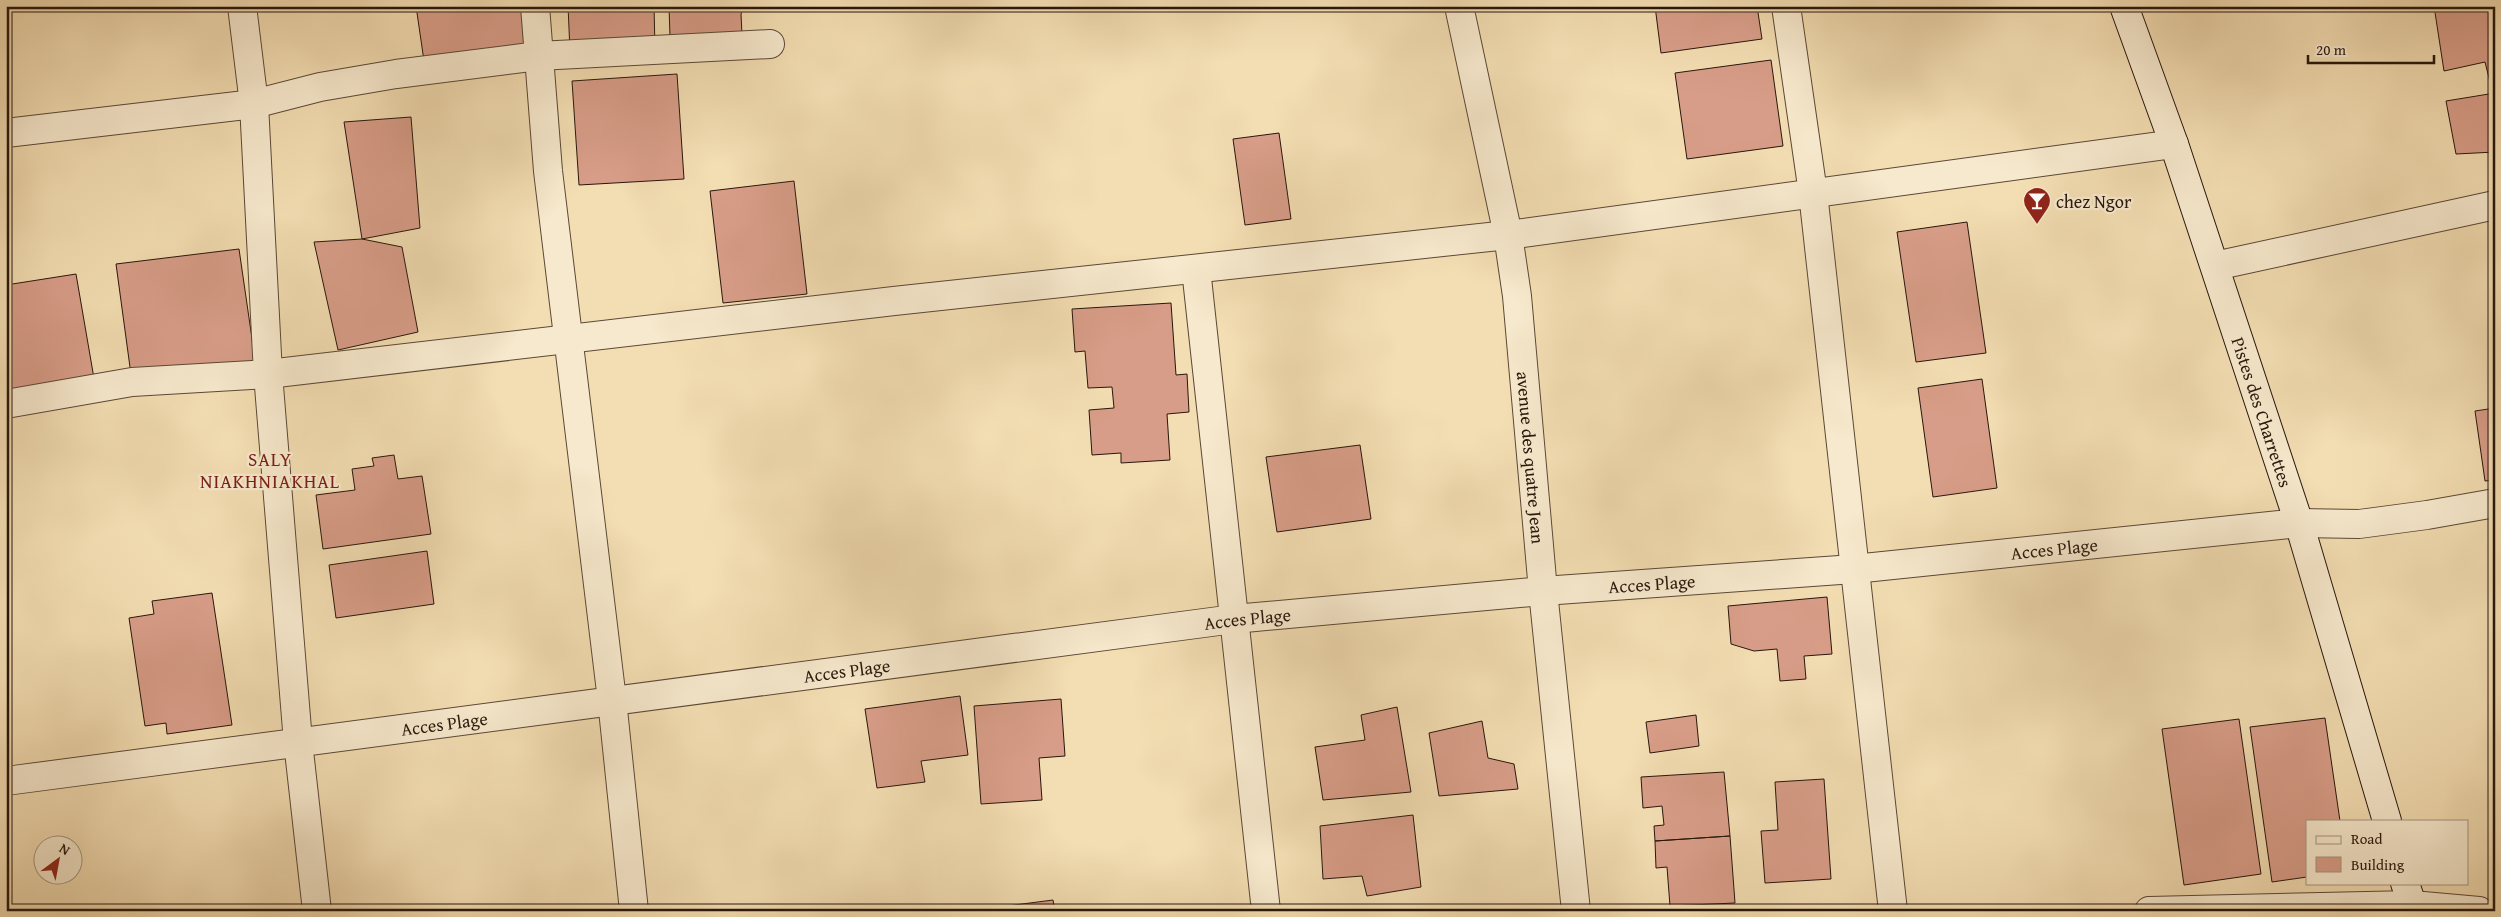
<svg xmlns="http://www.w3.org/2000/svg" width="2501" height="917" viewBox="0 0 2501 917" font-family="'Gentium Book Plus',serif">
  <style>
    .building { fill: #d89d88; stroke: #28170c }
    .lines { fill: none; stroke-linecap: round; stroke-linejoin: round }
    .street-casing { stroke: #5b4836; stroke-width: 30 }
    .secondary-casing { stroke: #28170c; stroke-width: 30 }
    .street { stroke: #f7e9cd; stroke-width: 28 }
    .secondary { stroke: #f7e9cd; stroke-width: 28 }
    .labels { text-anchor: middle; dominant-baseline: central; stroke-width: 4.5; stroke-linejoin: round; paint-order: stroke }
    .poi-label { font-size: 18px; fill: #28170c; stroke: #f7e9cd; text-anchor: start }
    .street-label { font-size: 18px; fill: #28170c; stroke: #f7e9cd }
    .neighbourhood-label { font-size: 19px; letter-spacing: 1px; fill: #7a1f14; stroke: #f7e9cd }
  </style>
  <rect width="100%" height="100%" fill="#f3ddb2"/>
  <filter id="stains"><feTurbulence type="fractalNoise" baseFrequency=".004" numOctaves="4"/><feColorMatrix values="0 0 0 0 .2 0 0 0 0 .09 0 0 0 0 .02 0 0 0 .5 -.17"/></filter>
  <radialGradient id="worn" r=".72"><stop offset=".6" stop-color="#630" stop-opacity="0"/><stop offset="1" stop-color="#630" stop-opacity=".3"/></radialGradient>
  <path class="building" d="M416,6H524L529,46L424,61Z
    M568,6H654L655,49L570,51Z
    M669,6H745L741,14L742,35L670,37Z
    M1655,6H1757L1762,39L1661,53Z
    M2434,6H2495V85L2491,86L2485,62L2444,71Z
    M1771,60L1783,146L1687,159L1675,73Z
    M677,74L684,179L579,185L572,81Z
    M2495,93V152L2456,154L2446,101Z
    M411,117L420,228L362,239L344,122Z
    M1279,133L1291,219L1245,225L1233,139Z
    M794,181L807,294L723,303L710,191Z
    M1967,222L1986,353L1916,362L1897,232Z
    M362,239L402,247L418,332L338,350L314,242Z
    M239,249L256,366L132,382L116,264Z
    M76,274L96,390L6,404V285Z
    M1171,303L1176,375L1187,374L1189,412L1167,414L1170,460L1121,463V453L1092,455L1089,410L1114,408L1112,387L1088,388L1085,351L1075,352L1072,309Z
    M1982,379L1997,488L1933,497L1918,388Z
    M2495,408V480L2485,481L2475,411Z
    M1360,445L1371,519L1277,532L1266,457Z
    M394,455L398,479L422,476L431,534L323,549L316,495L355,490L352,469L374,466L372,458Z
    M427,551L434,604L336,618L329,565Z
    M212,593L232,725L167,734L166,723L145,726L129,618L154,614L152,601Z
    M1827,597L1832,654L1804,656L1806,679L1780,681L1777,649L1754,651L1731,644L1728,606Z
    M960,696L968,755L921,761L925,782L877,788L865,709Z
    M1061,699L1065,756L1039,758L1042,800L981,804L974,706Z
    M1397,707L1411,792L1323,800L1315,747L1365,740L1361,715Z
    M1696,715L1699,746L1650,753L1646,722Z
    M2325,718L2340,821H2307V877L2272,882L2250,727Z
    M2239,719L2261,874L2184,885L2162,729Z
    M1482,721L1488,758L1514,764L1518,789L1439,796L1429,733Z
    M1724,772L1730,836L1655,841L1654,826L1664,825L1662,806L1643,808L1641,777Z
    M1824,779L1831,879L1765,883L1761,831L1778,830L1775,782Z
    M1413,815L1421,887L1367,896L1362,876L1323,879L1320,826Z
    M1730,836L1735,903L1670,906L1667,867L1656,868L1655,841Z
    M1053,900L1055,911H999V907Z"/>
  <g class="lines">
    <defs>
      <g id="street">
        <path d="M242,6L254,104L268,374L298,742L317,911"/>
        <path d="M535,6L548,171L612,700L634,911"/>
        <path id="s1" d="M1459,6L1508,235L1517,296L1543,591L1576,911"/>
        <path d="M1786,6L1813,193L1893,911"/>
        <path d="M6,133L254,104L320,87L396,74L538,56L770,44"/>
        <path d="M2215,266L2495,205"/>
        <path d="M1196,269L1266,911"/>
        <path d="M6,404L132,382L268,374L894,301L1508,235L2174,144"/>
        <path id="s2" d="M6,781L1234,619L1543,591L1854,569L2299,523L2359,524L2427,515L2495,503"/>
        <path d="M2149,911L2412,905L2479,911"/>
      </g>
      <g id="secondary">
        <path id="s3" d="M2124,6L2174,144L2299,523L2387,821"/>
        <path d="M2405,883L2414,911"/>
      </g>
    </defs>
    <use href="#street" class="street-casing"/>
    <use href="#secondary" class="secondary-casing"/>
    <use href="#street" class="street"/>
    <use href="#secondary" class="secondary"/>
  </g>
  <defs>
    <symbol id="bar-pin" viewBox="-11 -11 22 30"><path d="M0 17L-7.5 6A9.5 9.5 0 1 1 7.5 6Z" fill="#8f2418" stroke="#f7e9cd"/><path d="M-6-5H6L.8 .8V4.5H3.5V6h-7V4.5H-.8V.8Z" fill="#fff"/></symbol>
  </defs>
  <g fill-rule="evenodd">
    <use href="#bar-pin" x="2021" y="185" width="32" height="43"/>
  </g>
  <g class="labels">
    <g class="poi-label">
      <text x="2056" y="201">chez Ngor</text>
    </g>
    <g class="street-label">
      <text stroke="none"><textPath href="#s3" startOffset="429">Pistes des Charrettes</textPath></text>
      <text stroke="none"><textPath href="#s1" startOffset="458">avenue des quatre Jean</textPath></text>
      <text stroke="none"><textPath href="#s2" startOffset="2062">Acces Plage</textPath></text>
      <text stroke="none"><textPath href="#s2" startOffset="1658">Acces Plage</textPath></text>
      <text stroke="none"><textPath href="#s2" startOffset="1252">Acces Plage</textPath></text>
      <text stroke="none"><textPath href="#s2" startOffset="848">Acces Plage</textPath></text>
      <text stroke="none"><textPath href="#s2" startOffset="442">Acces Plage</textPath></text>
    </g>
    <g class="neighbourhood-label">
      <text x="270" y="459">SALY<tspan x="270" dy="22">NIAKHNIAKHAL</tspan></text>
    </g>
  </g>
  <rect width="2501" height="917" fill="none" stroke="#f3ddb2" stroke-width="25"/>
  <rect x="8" y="8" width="2486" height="902" fill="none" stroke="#28170c" stroke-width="2.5"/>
  <rect x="12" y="12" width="2476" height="892" fill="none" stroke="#28170c"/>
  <rect x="2306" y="820" width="162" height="65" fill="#f7e9cd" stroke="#a49580"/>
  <rect x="2316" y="836" width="25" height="8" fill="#f7e9cd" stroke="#a49580"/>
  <text x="2351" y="844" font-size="15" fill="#28170c">Road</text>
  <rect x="2316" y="857" width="25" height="15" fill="#d89d88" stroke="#a49580"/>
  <text x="2351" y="870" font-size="15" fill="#28170c">Building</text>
  <g transform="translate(58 860) rotate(32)"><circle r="24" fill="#f7e9cd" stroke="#a49580"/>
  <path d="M0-4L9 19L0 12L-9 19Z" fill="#8f2418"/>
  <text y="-8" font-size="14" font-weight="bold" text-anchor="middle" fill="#28170c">N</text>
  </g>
  <path d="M2308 55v8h126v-8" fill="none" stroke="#28170c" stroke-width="2.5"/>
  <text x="2316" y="55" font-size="15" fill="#28170c" stroke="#f7e9cd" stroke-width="4" paint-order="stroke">20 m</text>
  <rect width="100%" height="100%" filter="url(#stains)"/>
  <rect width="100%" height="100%" fill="url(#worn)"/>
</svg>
